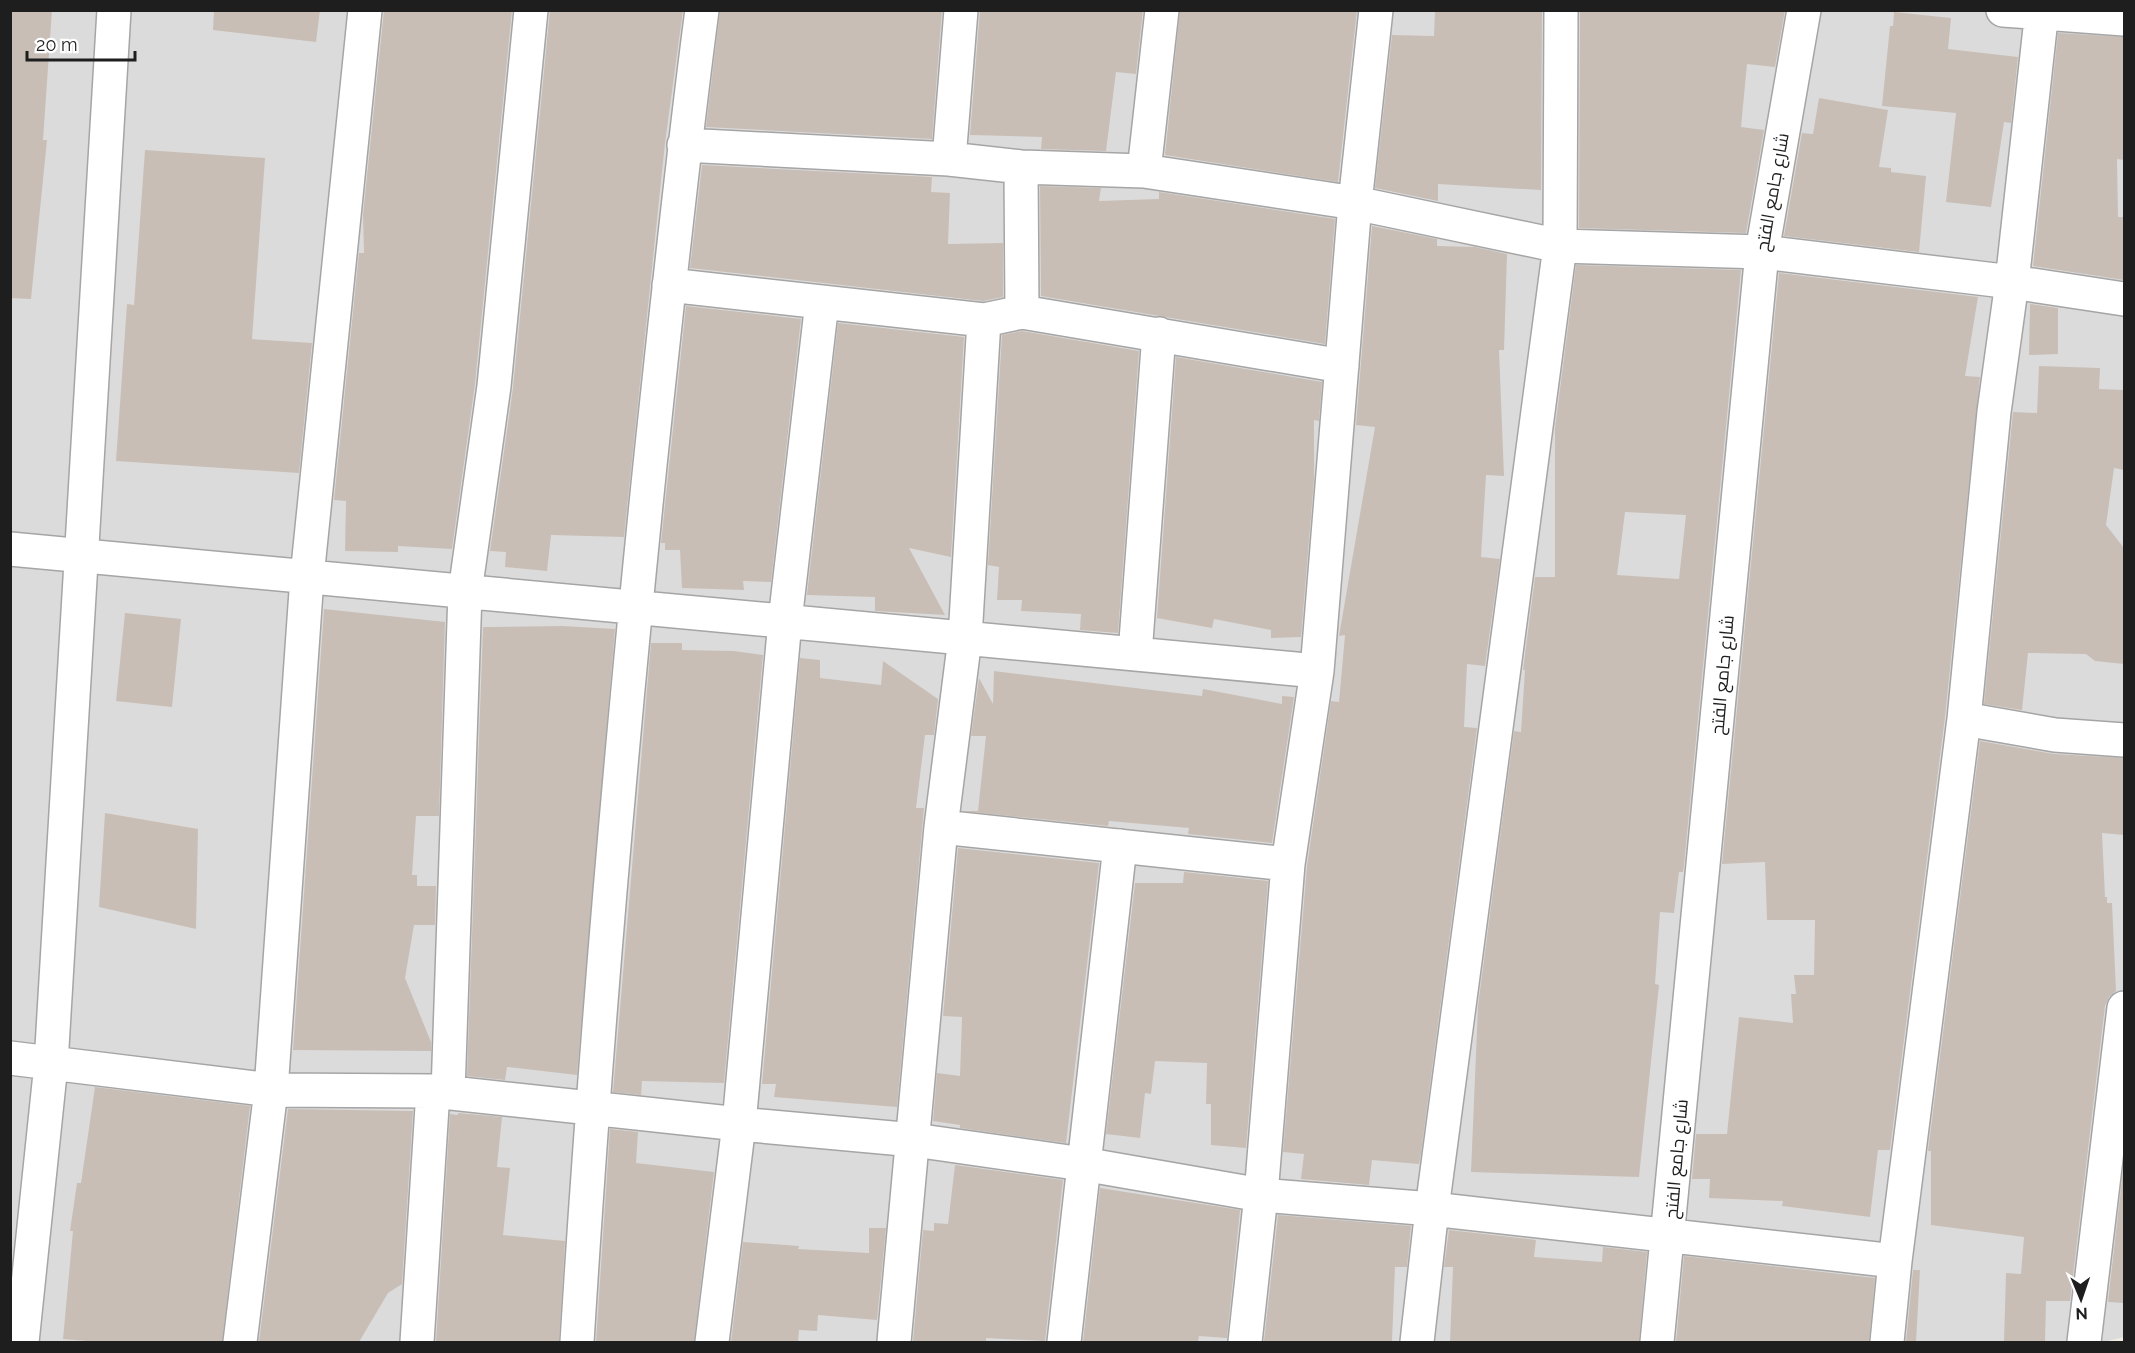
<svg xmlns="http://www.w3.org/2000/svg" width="2135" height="1353" viewBox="0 0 2135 1353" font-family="Raleway,Cairo,sans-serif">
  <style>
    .residential { fill: #dcdbdb }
    .building { fill: #c8beb6; fill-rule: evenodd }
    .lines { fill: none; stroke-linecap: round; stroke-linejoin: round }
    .street-casing { stroke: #a5a5a5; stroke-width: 36 }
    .street { stroke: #fff; stroke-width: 33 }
    .labels { text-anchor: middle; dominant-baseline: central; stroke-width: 4.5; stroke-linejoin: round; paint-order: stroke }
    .street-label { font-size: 18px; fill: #1e1e1e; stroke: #fff }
  </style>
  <rect width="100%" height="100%" fill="#f0ece3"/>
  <path class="residential" d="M10,11H2124V1337L2104,1342H11Z"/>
  <path class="building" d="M10,10H52L43,140H47L31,299L10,298Z
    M214,10H320L316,42L213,30Z
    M384,10H512L475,384L452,549L398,546V552L345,551L346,501L334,500L359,253H364L363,215Z
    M550,10H683L665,143L624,537L551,535L547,571L505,567L506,552L490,551L513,388Z
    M720,10H942L932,139L706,127Z
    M980,10H1143L1136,74L1116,72L1106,151L1041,149L1042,137L970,135Z
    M1180,10H1357L1338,182L1165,155Z
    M1435,10H1542L1541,190L1438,184V201L1375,188L1392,35L1434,36Z
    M1580,10H1785L1775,67L1747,64L1741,127L1764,130L1746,233L1579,228Z
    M1894,12L1951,18L1948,49L2018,57L2011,123L2004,122L1991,207L1946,202L1956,113L1882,106L1890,26H1893Z
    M2058,33L2124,37V160L2117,159L2118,217H2124V280L2033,266Z
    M1819,98L1888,110L1879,167L1891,168V172L1926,176L1919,252L1784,236L1802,133L1813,134Z
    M145,150L265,158L252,339L312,343L299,473L116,461L127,304L134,305Z
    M702,165L932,177L931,192L950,193L948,244L1003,243V297L983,301L690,268Z
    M1040,186L1101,188L1099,201L1159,199V192L1335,219L1325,344L1041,296Z
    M1372,226L1437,239V246L1475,247L1507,254L1504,350H1499L1504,476L1486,475L1481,557L1500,559L1485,666L1467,664L1464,727L1477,728L1421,1153L1419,1164L1372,1160L1369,1185L1301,1179L1304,1154L1283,1152L1307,866L1331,701L1339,702L1345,635L1339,636L1375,427L1356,425Z
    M1576,265L1741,270L1684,865L1683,872H1679L1674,913L1660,912L1655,984L1659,985L1639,1177L1471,1172L1478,1006L1514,731L1521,732L1525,670H1523L1535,577H1555V428ZM1625,512L1686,515L1679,579L1617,575Z
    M1779,273L1978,297L1965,376L1980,377L1945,717L1890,1150H1878L1870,1217L1782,1206L1783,1201L1709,1198L1710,1179H1692L1696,1134H1727L1739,1017L1793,1023L1791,994H1796L1794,975H1814L1815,920H1767L1765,862L1722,864Z
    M2030,304L2058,308V354L2029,355Z
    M686,306L801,319L771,582L743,581L744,590L682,588L680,550H665V543H661Z
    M838,323L964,337L951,557L909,548L945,615L875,611V597L807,595Z
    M1022,331L1139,351L1118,633L1080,630L1081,614L1021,611L1022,600H997L999,567L988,565L1002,335Z
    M1176,357L1322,382L1319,421L1314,420V480L1301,637L1271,638V630L1214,619L1212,628L1157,618Z
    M2039,366L2100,368L2099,389L2124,390V470L2114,468L2106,525L2124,548V664L2095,661L2086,654L2028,653L2022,710L1984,704L2013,412L2037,413Z
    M324,609L445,622L439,816H416L412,875H417V886H436L435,925H414L405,978L431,1042V1051L293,1050Z
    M125,613L181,619L172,707L116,701Z
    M562,626L615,629L577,1075L507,1067L505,1080L467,1076L483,627Z
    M651,643H682V650L734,651L763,655L724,1083L642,1081L641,1095L613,1092Z
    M800,658L820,660V678L881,685L883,661L938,699L934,735H925L916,808H924L897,1107L774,1097L776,1084H762Z
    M994,671L1202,696L1203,689L1282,704V696L1294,697L1272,843L1188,834L1189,828L1109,821L1108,826L963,811H978L986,736H971L979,678L993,704Z
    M1980,741L2054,754L2124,758V835L2102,833L2105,897H2107V903H2112L2116,991L2109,997L2105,1006L2070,1301H2046L2045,1342H2004L2006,1273L2021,1274L2024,1237L1931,1225V1151H1928Z
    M105,813L198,829L196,929L99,907Z
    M958,848L1099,863L1066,1143L960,1128V1125L933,1121L937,1073L960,1076L962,1017L943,1016Z
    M1184,872L1268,881L1246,1148L1211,1145V1104H1206L1207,1063L1155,1061L1151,1094L1145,1093L1140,1138L1106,1134L1135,883H1183Z
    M95,1087L250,1106L222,1342H99L63,1339L73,1231H70L77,1183H81Z
    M288,1109L413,1111L402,1284L388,1293L359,1342H259Z
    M458,1113L502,1117L497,1167L510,1168L503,1235L565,1241L559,1342H436L450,1114L458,1115Z
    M610,1129L638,1132L636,1163L714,1172L694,1342H596Z
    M2124,1162V1303L2108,1302Z
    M955,1165L1063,1180L1045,1341L986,1338V1342H913L923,1230L934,1231V1223L948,1224Z
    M1100,1188L1240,1210L1227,1338L1199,1336L1198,1342H1083Z
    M1278,1215L1411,1226L1407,1267H1395L1392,1342L1264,1341Z
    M869,1228H886L877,1320L818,1315L817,1331L799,1330L798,1342H731L743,1242L799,1246L798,1249L869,1253Z
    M1449,1230L1536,1240L1534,1257L1602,1262L1603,1247L1647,1252L1639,1342H1450L1453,1267H1444Z
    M1684,1256L1875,1278L1869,1342H1676Z
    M1913,1270H1920L1916,1342H1906Z"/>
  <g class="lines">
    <defs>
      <path id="street" d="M2003,10L2124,19
        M684,145L949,159L1021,167L1144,171L1355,203L1560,246L1762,252L2012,282L2124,299
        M949,159L961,10
        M1144,171L1162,10
        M669,285L984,320
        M1022,312L1342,366
        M10,549L1317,671
        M1135,654L1159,334
        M1964,719L2055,735L2124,740
        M941,827L1288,864
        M10,1058L271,1090L433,1091L739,1124L914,1140L1083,1164L1261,1195L1432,1209L1895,1261
        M448,1093L465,592L494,386L531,10
        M22,1342L51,1064L114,10
        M240,1342L271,1090L307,577L365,10
        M417,1342L433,1091
        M577,1342C595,1049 620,757 650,465C666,313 682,162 702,10
        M712,1342L739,1124L785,621L822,302
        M894,1342L941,827L965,638L984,320L1022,312L1021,167
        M1064,1342L1120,846
        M1245,1342L1261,1195L1288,864L1317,671L1355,203L1376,10
        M1417,1342L1432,1209L1560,246L1561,10
        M1657,1342L1762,252L1804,10
        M1887,1342L1895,1261L1964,719L1994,412L2012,282L2042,10
        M2084,1342L2124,1008"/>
    </defs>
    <use href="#street" class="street-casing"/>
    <use href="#street" class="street"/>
  </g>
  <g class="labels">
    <g class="street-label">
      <text transform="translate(1772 192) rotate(-80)">شارع جامع الفتح</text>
      <text transform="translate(1722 675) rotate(-85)">شارع جامع الفتح</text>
      <text transform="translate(1676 1159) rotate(-85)">شارع جامع الفتح</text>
    </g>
  </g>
  <rect width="2135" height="1353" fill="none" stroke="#1e1e1e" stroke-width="24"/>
  <g transform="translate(2081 1299) rotate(178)" stroke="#ffffff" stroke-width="4.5" paint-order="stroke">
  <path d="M0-4.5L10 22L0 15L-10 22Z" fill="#1e1e1e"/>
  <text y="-9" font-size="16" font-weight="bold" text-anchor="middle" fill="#1e1e1e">N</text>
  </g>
  <path d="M27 51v9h108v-9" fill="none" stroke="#1e1e1e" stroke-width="3"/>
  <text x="36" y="51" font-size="18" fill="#1e1e1e" stroke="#ffffff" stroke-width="4.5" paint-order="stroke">20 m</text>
</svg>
